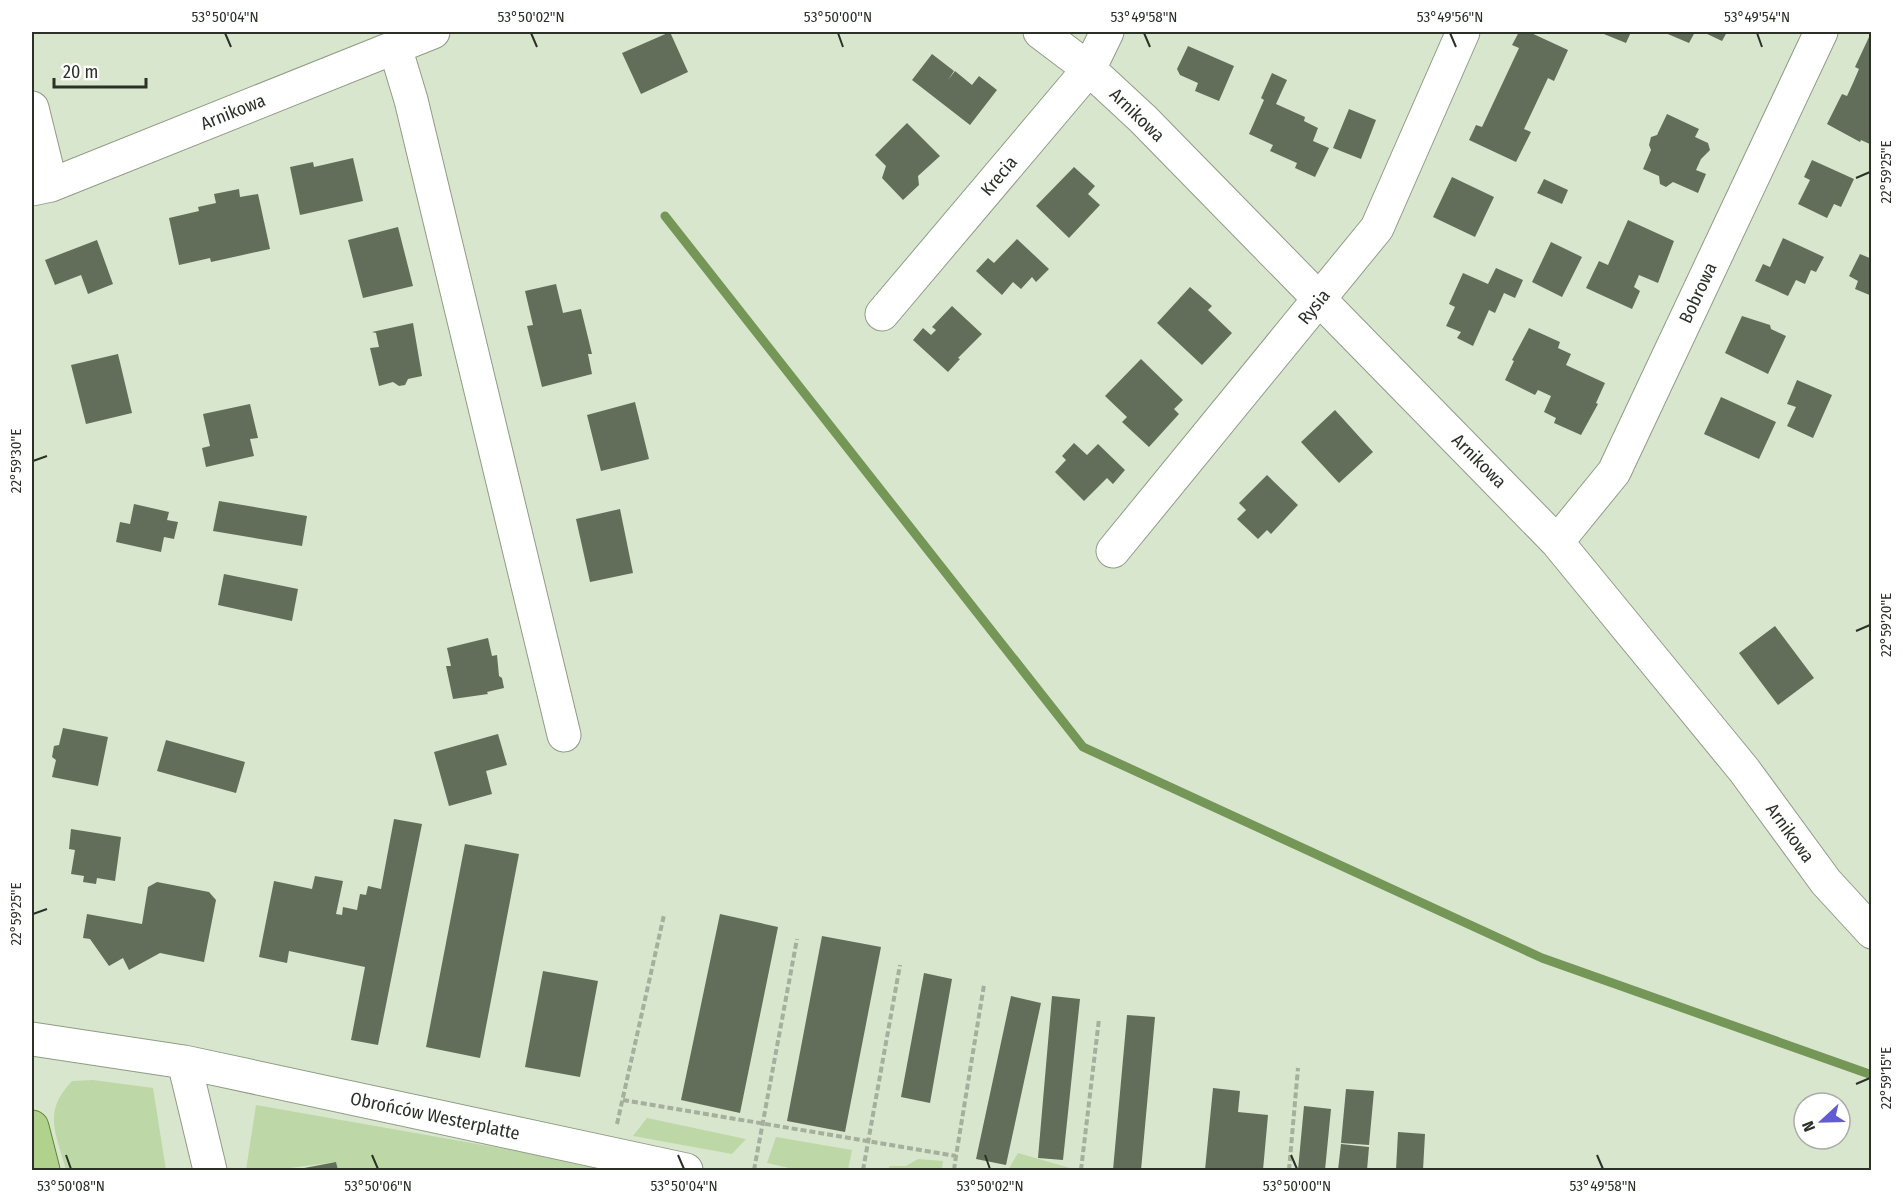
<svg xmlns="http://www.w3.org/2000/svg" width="1903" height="1202" viewBox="0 0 1903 1202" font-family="'Fira Sans Condensed',sans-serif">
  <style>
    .green { fill: #bdd8a6 }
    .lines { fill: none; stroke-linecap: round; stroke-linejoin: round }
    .stream { stroke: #749656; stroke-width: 9 }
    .building { fill: #626e59 }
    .minor-casing { stroke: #909c86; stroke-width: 35 }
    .major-casing { stroke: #608638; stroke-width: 35 }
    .path { stroke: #a4af9c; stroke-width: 4; stroke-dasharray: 6 3; stroke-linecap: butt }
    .minor { stroke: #fff; stroke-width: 33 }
    .major { stroke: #b0d28d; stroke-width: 33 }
    .ticks { fill: none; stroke: #2b3127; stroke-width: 2 }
    .labels { text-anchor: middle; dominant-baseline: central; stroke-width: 6; stroke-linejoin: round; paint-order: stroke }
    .street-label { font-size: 18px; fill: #2b3127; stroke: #fff }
    .neatline { fill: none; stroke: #2b3127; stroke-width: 2 }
    .ticks-label { font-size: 15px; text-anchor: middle; fill: #2b3127 }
  </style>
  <rect width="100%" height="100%" fill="#d8e6ce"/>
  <path class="green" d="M93,1080L153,1088L166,1170H66C56,1132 42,1113 72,1081Z
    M256,1105L625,1170H338L336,1162L275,1170H246Z
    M647,1118L746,1139L732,1154L633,1136Z
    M776,1137L852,1150L848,1170H798L767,1163Z
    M1018,1153L1070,1168V1170H1008Z
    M918,1159L943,1161L942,1170H887L890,1166H906Z"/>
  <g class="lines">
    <path class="stream" d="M665,216L1083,747L1542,958L1872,1075"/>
  </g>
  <path class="building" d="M670,32L688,72L641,94L622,53Z
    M1519,32H1529L1568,50L1554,81L1548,78L1524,129L1531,132L1516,162L1469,140L1476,125L1482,127L1519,48L1512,45Z
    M1599,32H1631L1626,43Z
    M1663,32H1695L1689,43Z
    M1703,32H1727L1722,41Z
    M1869,37L1872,38V145L1861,140L1860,142L1827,124L1842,94L1847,96L1853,83L1859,69L1855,67Z
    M1188,46L1234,66L1219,101L1195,91L1198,83L1180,75L1177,69Z
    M932,54L954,71L948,80L955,71L972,85L979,76L997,90L970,125L912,80Z
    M1272,73L1287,80L1276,104L1305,117L1304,121L1318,128L1313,141L1329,148L1315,177L1295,168L1297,163L1270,151L1273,145L1249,134L1264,100L1261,98Z
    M1349,109L1376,120L1361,159L1333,148Z
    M1667,114L1699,129L1695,137L1708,143L1710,150L1701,159L1696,170L1706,174L1698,193L1673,182L1666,187L1660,184L1659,176L1643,169L1651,150L1649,145L1651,137L1657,135Z
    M907,123L940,156L918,176L919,185L903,200L882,178L886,166L875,155Z
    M353,158L363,201L300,215L290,167L313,162L314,167Z
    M1812,160L1854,179L1841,207L1834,204L1827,218L1798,204L1810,180L1804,177Z
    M1074,167L1095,186L1088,194L1100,205L1069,238L1036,206Z
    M1452,177L1494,197L1475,237L1433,217Z
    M1544,179L1568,190L1562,204L1537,193Z
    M239,189L240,197L258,194L270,249L211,262L210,258L179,265L169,218L199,211L198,207L216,203L214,194Z
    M1628,220L1674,241L1658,283L1639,275L1634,287L1640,291L1632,309L1586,288L1599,261L1608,265Z
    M398,227L413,286L363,298L348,240Z
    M1783,238L1824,257L1816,272L1811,270L1805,284L1796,280L1788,296L1755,281L1763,264L1770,267Z
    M1017,239L1049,269L1036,282L1032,277L1021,289L1013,282L1002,295L976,271L988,258L994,263Z
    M97,240L113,284L88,294L81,275L55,285L45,260Z
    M1551,242L1582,257L1562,297L1532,282Z
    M1860,254L1872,259V296L1855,289L1858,281L1849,276Z
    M1496,268L1523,280L1515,298L1504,293L1495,313L1489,310L1473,346L1457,338L1461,332L1446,326L1455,307L1449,304L1463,273L1488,284Z
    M556,284L563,313L581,309L592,354H588L592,374L542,387L527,326L533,325L525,291Z
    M1190,287L1212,306L1208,310L1232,333L1202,365L1157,323Z
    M952,306L982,334L958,358L960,359L948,372L913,340L923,328L931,335L936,330L932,327Z
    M1742,316L1770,325L1771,329L1786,336L1768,374L1725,353Z
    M413,323L422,376L408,379L405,385L399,386L393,382L379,386L370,348L379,347L376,333L372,332Z
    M1529,328L1560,342L1558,348L1571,354L1566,365L1605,383L1596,403L1598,404L1581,435L1554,423L1556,418L1544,412L1551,396L1538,390L1535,395L1505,380L1514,361L1512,360Z
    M118,354L132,413L86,424L71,365Z
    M1141,359L1183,400L1174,409L1179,414L1149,447L1122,422L1127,417L1105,396Z
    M1797,380L1832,395L1813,438L1787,426L1796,407L1787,404Z
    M1721,397L1776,422L1759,459L1704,434Z
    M635,402L649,459L601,471L587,415Z
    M250,404L258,438L250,439L254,456L206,467L202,448L210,446L203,414Z
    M1335,410L1373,452L1339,483L1301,442Z
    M1074,443L1087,455L1098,444L1125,470L1113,484L1107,478L1084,501L1055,472L1066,460L1062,456Z
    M1267,475L1298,505L1271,534L1267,530L1258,539L1237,519L1246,510L1239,503Z
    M219,501L307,516L302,546L213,531Z
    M134,504L169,512L167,520L178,522L174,539L164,537L161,552L116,542L120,522L130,524Z
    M620,509L633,573L590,582L576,519Z
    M224,574L298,589L292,621L218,605Z
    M1775,626L1814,678L1778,705L1739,653Z
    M488,638L492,656L497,655L499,676L502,678L504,688L487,692L488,694L453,699L446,666H451L447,648Z
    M63,728L108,737L98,786L52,777L56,760L52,757L54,746L59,745Z
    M498,734L507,765L486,771L492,794L449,806L434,752Z
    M166,740L245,762L236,793L157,771Z
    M394,819L422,824L378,1045L351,1040L365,967L289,951L287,963L259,957L274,881L312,889L315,876L343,881L336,914L342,915L343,907L357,910L360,894L366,895L368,886L381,889Z
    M71,829L121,837L115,881L97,878L96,884L83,882L84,876L71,874L75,850L69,849Z
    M465,844L519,854L480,1058L426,1047Z
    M157,882L209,892L216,900L204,962L160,953L129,970L123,958L109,966L90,939L83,938L87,914L142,924L148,887Z
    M720,914L778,927L740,1113L681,1100Z
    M822,936L881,947L845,1132L787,1121Z
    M543,971L598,981L580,1077L525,1067Z
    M924,973L952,979L930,1103L901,1097Z
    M1011,996L1041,1003L1006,1165L976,1159Z
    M1052,996L1080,999L1063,1160L1038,1158Z
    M1127,1015L1155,1017L1141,1170H1113Z
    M1213,1088L1240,1091L1238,1112L1268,1115L1263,1170H1205Z
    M1346,1089L1374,1091L1369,1145L1341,1143Z
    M1304,1106L1331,1109L1325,1170H1298Z
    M1398,1132L1425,1134L1423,1170H1396Z
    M1341,1144L1369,1147L1367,1170H1338Z
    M336,1162L338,1170H299V1169Z"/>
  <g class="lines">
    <defs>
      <path id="minor" d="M1040,32L1089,69L1143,119L1557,542L1744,770L1826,882L1872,932
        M395,47L411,100L564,735
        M32,108L51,185
        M32,189L51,185L433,32
        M882,314L1089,69L1107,32
        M1557,542L1614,472L1821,32
        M1113,551L1377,228L1463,32
        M32,1039L184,1062L686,1170
        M184,1062L210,1170"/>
      <path id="major" d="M32,1127L43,1170"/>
    </defs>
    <use href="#minor" class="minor-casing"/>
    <use href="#major" class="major-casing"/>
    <path class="path" d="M623,1100L956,1156L984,985
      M617,1124L664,915
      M754,1170L797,939
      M863,1170L900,965
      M954,1170L956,1156
      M1081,1170L1099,1019
      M1289,1170L1298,1068"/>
    <use href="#minor" class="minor"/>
    <use href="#major" class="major"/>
  </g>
  <path class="ticks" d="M225,33L231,47M531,33L537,47M838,33L843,47M1144,33L1150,47M1450,33L1456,47M1757,33L1762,47M1856,178L1870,172M33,461L47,456M1856,631L1870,625M33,914L47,909M1856,1084L1870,1078M66,1155L71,1169M372,1155L378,1169M678,1155L684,1169M985,1155L990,1169M1291,1155L1297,1169M1597,1155L1603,1169"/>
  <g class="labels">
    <g class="street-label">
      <text transform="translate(233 112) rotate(-22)">Arnikowa</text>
      <text transform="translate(1137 115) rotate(44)">Arnikowa</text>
      <text transform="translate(999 176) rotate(-50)">Krecia</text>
      <text transform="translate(1698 293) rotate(-65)">Bobrowa</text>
      <text transform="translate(1314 307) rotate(-51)">Rysia</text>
      <text transform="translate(1479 461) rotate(45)">Arnikowa</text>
      <text transform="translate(1790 833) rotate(54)">Arnikowa</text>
      <text transform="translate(435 1116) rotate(12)">Obrońców Westerplatte</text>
    </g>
  </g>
  <rect width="1903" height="1202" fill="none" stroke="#ffffff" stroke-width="66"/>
  <g transform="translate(1822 1121) rotate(248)"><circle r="28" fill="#ffffff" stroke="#aaada9" stroke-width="1.5"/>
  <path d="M0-4.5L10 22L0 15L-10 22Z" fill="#635bd4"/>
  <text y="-9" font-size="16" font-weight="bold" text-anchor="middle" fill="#2b3127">N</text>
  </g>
  <path d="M54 78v9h92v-9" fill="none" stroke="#2b3127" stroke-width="3"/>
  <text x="63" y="78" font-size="18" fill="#2b3127" stroke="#ffffff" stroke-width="4.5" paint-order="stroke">20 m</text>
  <rect x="33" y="33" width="1837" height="1136" class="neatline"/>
  <g class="ticks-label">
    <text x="225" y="22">53°50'04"N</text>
    <text x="531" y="22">53°50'02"N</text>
    <text x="838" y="22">53°50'00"N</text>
    <text x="1144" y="22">53°49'58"N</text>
    <text x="1450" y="22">53°49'56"N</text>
    <text x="1757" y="22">53°49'54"N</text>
    <text transform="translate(1886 172) rotate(-90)" y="5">22°59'25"E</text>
    <text transform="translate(16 461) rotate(-90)" y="5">22°59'30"E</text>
    <text transform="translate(1886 625) rotate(-90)" y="5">22°59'20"E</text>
    <text transform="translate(16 914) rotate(-90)" y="5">22°59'25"E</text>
    <text transform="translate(1886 1078) rotate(-90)" y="5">22°59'15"E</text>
    <text x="71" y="1191">53°50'08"N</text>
    <text x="378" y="1191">53°50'06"N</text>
    <text x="684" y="1191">53°50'04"N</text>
    <text x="990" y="1191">53°50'02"N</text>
    <text x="1297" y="1191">53°50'00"N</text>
    <text x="1603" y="1191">53°49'58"N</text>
  </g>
</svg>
